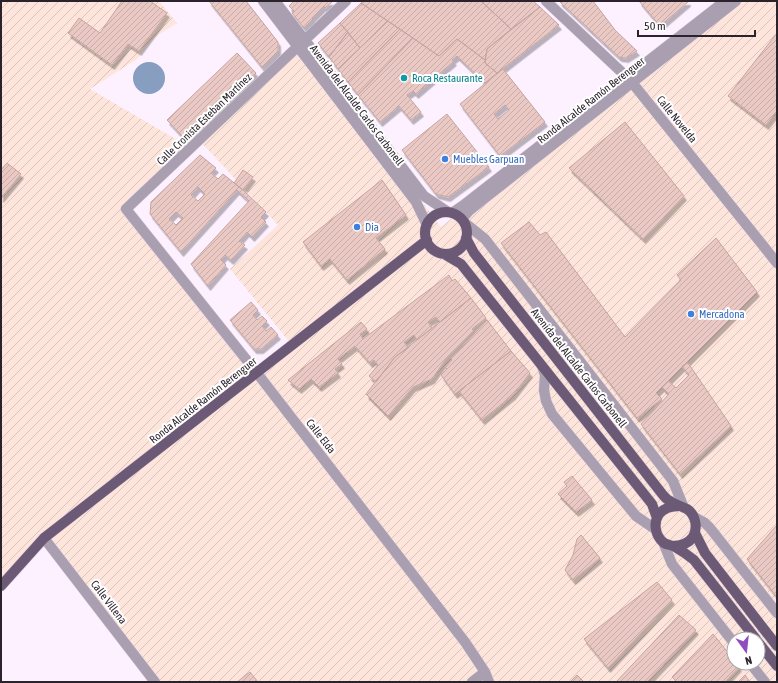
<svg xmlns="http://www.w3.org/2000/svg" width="778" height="683" viewBox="0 0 778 683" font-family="'Asap Condensed',sans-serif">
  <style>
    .industrial { fill: url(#industrial-furrows); fill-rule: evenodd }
    .water { fill: #879ec1 }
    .building { fill: url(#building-hatch); stroke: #c6a5a1; fill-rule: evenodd; filter: url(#shadow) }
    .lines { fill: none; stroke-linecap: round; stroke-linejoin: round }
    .minor-casing { stroke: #d7cbd9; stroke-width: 11 }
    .major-casing { stroke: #d7cbd9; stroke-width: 11 }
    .minor { stroke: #a99fb0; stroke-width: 10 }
    .major { stroke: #6b5975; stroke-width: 10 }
    .culture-dot { fill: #0f9aa8; stroke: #fff; stroke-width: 1.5 }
    .shop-dot { fill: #3f7fe0; stroke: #fff; stroke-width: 1.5 }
    .labels { text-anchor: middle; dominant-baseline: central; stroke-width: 4; stroke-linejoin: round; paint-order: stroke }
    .culture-label { font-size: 11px; fill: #0d838f; stroke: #fff; text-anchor: start }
    .street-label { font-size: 11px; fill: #2b232c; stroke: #fff }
    .shop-label { font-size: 11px; fill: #366cbe; stroke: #fff; text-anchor: start }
  </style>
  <defs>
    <pattern id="industrial-furrows" width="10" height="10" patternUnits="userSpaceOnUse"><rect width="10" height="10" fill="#fee5dc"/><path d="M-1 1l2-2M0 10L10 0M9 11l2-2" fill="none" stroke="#dac4bd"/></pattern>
    <pattern id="building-hatch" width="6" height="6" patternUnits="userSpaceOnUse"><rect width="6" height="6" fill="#eac8c3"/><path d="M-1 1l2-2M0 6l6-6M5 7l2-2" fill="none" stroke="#c9aca8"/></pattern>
    <filter id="shadow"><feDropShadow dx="2.5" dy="4.5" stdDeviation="0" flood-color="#0004"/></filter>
  </defs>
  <rect width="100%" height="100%" fill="#fdf0ff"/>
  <path class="industrial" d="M1,1H159L177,23L155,37L137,59L90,89L191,148L126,209L257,372L292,345L230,269L278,225L199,140L301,43L441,227L728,1H777V682H155L44,538L1,586ZM734,639H758V663H734Z"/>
  <path class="water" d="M133 78a16 16 0 1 1 32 0a16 16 0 1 1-32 0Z"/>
  <path class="building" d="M122,1H150L167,13L139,51L128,44L112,65L68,33L79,18L100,33Z
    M209,1H246L278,42V51L262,67Z
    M294,1H331L332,2L325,8L324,6L312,18L313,19L304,28L292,13L294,11L289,6Z
    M363,1H481L511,29L487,49L485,60L457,39L439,56L361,3Z
    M481,1H533L540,7L511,29Z
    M559,1H593L615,30L637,51L626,58L619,57Z
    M639,1H688V2L660,26Z
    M361,3L388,21L360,48L340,23Z
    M540,7L559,25L497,73L485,63L487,49Z
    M388,21L400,29L348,82L338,69Z
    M340,23L348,32L329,57L318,43Z
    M400,29L413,38L358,95L348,82Z
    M348,32L360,48L338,69L329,57Z
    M777,33V111L766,125L728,96Z
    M413,38L439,56L457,39L485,60V63L497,73L485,83L457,56L452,60L454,61L416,94L413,91L407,95L421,112L411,120L399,106L380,122L358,95Z
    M237,53L256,73L185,139L167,120Z
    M503,69L545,122L500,156L460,104ZM505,105L509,110L498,119L494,114Z
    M447,114L489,167L448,197L436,194L402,150Z
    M625,122L684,196L643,239L569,168Z
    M200,155L216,168L211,173L218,179L223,174L243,190L266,212L261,217L266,222L252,237L247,232L239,241L245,245L231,260L225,255L221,260L226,265L208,286L191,264L249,201L237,190L181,252L150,214L151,202ZM198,187L205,194L198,201L191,195ZM176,212L183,218L176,225L169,219Z
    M7,163L21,174L1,198V170Z
    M243,170L253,177L243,190L234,183Z
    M382,180L406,215L376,238L385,249L347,280L330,259L321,266L303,242Z
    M529,222L540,235L546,232L625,337L681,280L677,275L716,238L757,292L656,393L662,399L637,418L501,243Z
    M449,275L452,281L455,279L471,298L440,322L436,317L428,322L432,328L417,340L414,335L404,342L408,348L395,357L376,382L369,376L378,365L374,360L370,363L355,346L338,359L342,364L335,369L338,373L319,387L311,379L299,389L288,380L361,322L367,329L360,334L363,339Z
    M471,298L486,318L472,329L474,331L448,356L432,379L413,387L388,416L366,394L395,357Z
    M251,302L258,310L253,315L257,320L262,316L267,321L262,326L266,331L271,327L278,335L261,349H254L230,320Z
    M487,320L511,351L455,394L441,375L447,369L445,368L452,360L451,359Z
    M511,351L530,373L513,395L482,420L459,391Z
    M688,363L731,426L680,474L641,424L669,394L662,387L668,381L676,388L689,375L682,366Z
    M572,476L592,500L576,512L558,494L567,486L564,482Z
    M777,525V596H776L747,559Z
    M581,535L600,558L573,580L565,570L573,555L577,539Z
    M657,582L672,600L608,668L584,639Z
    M679,615L696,630L647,682H616Z
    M713,634L734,660V663H736L739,667L725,682H677L672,677Z
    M250,672L258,682H237Z
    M577,675L584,682H570Z
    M745,675L750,682H738Z"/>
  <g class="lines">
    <defs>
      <path id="minor" d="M263,1L416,202L427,225
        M275,1L424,196L448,212
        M346,1L126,209L257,373L465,642L485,672L489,682
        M546,1L630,80L777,263
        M452,213L465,204L725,1
        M462,219L469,211L480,202L736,1
        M465,223L485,239L673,481L684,508
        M542,366L545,375L544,390L546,401L552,414L636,516L655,529
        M694,517L705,523L710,528L777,613
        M44,538L155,682
        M663,542L672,564L734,643
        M750,663L765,682
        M472,682L485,672"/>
      <path id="major" d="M425 233a21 21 0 1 1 42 0a21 21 0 1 1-42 0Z
        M466,238L474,253L663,495C665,497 667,500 670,501C675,505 682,506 687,509C696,515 698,528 693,537C688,544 681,546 673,546
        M444,254L461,264L652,504L657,518
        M679,506C671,506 664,508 659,514C653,523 655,536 664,543C667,545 672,545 675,547C682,551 688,555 694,560L756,639
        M695,533L705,553L777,646
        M1,586L44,538L427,240
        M758,642L777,666"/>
    </defs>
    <use href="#minor" class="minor-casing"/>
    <use href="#major" class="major-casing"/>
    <use href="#minor" class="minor"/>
    <use href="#major" class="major"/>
  </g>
  <circle class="culture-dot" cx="404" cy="78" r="4"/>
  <g class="shop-dot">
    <circle cx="445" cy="159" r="4"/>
    <circle cx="357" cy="227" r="4"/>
    <circle cx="691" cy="314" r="4"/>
  </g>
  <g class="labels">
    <g class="culture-label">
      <text x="412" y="78">Roca Restaurante</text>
    </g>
    <g class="street-label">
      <text transform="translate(591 100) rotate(-38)">Ronda Alcalde Ramón Berenguer</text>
      <text transform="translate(357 105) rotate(53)">Avenida del Alcalde Carlos Carbonell</text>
      <text transform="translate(204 119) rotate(-44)">Calle Cronista Esteban Martínez</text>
      <text transform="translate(677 119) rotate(51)">Calle Novelda</text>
      <text transform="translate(579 368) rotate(52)">Avenida del Alcalde Carlos Carbonell</text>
      <text transform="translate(203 400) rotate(-38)">Ronda Alcalde Ramón Berenguer</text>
      <text transform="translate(321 436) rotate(52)">Calle Elda</text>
      <text transform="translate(109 602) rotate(53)">Calle Villena</text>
    </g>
    <g class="shop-label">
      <text x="453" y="159">Muebles Garpuan</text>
      <text x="365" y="227">Dia</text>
      <text x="699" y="314">Mercadona</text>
    </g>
  </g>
  <rect width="778" height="683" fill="none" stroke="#2b232c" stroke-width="4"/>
  <g transform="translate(746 651) rotate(165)"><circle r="19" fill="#ffffff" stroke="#aaa7ab"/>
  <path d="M0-3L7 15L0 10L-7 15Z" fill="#904dc2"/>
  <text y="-6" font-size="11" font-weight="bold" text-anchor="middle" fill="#2b232c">N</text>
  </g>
  <path d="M638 30v6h117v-6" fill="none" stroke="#2b232c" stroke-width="2"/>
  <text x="644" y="30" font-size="12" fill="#2b232c" stroke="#ffffff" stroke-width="3" paint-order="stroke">50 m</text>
</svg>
